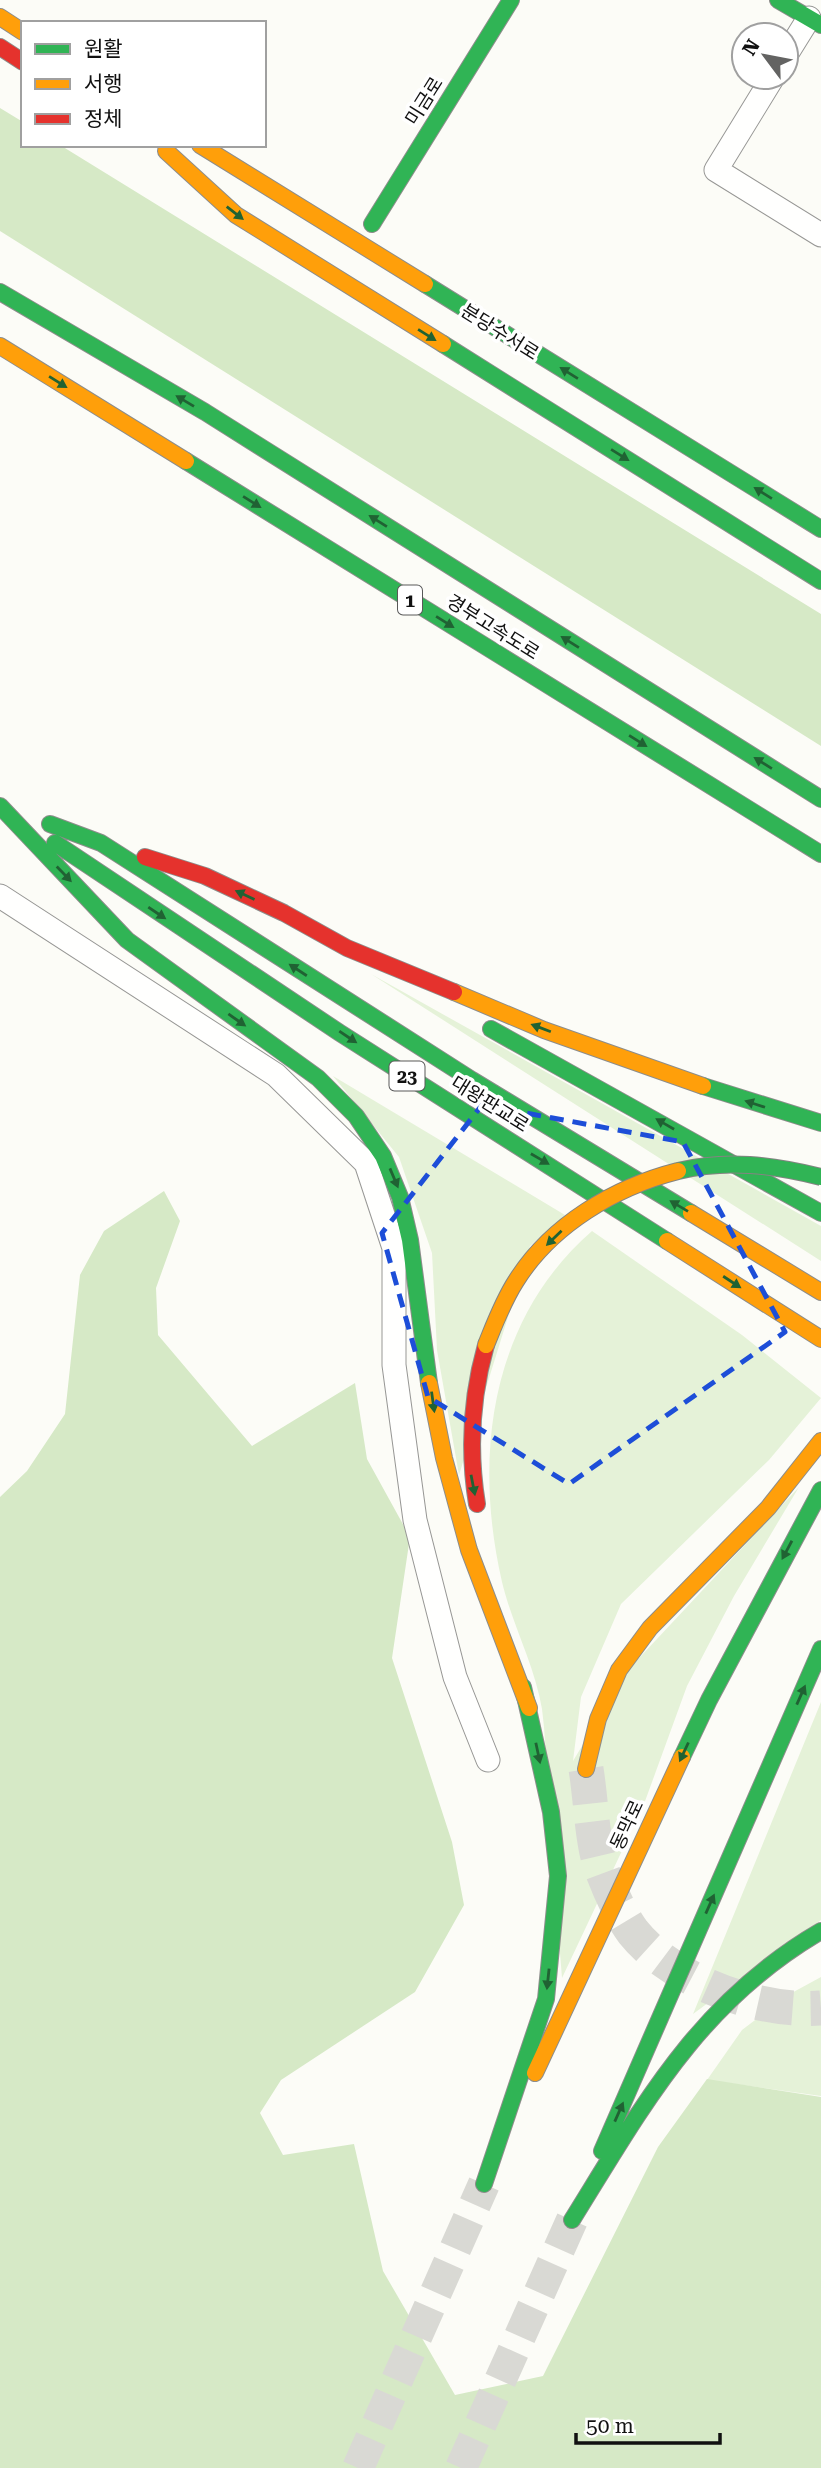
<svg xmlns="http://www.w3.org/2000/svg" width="821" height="2468" viewBox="0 0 821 2468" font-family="'Roboto Serif','Noto Sans KR',serif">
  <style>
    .green { fill: #e5f2d8 }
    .forest { fill: #d6e9c6 }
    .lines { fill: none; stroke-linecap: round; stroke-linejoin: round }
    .secondary-tunnel { stroke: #d9d9d4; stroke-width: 32; stroke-dasharray: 32 16; stroke-linecap: butt }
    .primary-tunnel { stroke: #d9d9d4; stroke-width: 35; stroke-dasharray: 35 18; stroke-linecap: butt }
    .street-casing { stroke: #979795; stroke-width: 25 }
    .fast-casing { stroke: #8d8d8b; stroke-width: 18 }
    .slow-casing { stroke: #8d8d8b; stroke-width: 18 }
    .jam-casing { stroke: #8d8d8b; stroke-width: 18 }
    .street { stroke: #fffffe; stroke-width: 23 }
    .fast { stroke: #30b455; stroke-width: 16 }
    .slow { stroke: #ff9f0a; stroke-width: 16 }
    .jam { stroke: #e5322d; stroke-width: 16 }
    .fast-bridge-casing { stroke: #848482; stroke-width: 18; stroke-linecap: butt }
    .slow-bridge-casing { stroke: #848482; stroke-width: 18; stroke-linecap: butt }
    .fast-bridge { stroke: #30b455; stroke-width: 16 }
    .slow-bridge { stroke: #ff9f0a; stroke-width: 16 }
    .oneway { fill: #206233 }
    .marked { fill: none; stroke: #1d4ed8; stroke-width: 5; stroke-dasharray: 14 9; stroke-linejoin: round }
    .labels { text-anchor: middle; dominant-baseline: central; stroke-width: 7; stroke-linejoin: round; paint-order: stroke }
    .shield { fill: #fff; stroke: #585858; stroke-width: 2 }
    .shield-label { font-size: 18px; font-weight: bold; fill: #111 }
    .street-label { font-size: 19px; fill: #111; stroke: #fff }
  </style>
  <rect width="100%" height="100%" fill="#fcfcf7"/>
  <path class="green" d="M371,974L821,1226V1261Z
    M333,1076L565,1215L530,1246L459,1475L437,1350L432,1253L399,1157Z
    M592,1231L742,1335L821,1398L769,1460L621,1604L581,1697L573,1761L627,1671L799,1487L734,1596L687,1686L644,1804L562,1978C557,1918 553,1859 548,1799C546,1769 546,1738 542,1709C535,1666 512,1624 502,1582C473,1456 490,1320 592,1231Z
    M821,1702V1920L693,2014Z
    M821,1977V2096L707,2080L742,2030L788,1995Z"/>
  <path class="forest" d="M0,108L23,122V145H60L821,614V746L0,231Z
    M164,1191L180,1221L156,1288L158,1335L252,1446L355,1383L367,1459L410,1537L392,1658L452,1842L464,1905L415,1992L281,2080L260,2113L283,2155L354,2144L383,2271L455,2395L543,2376L658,2147L707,2079L821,2097V2468H0V1497L27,1471L65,1414L80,1275L104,1231Z"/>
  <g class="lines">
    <path class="secondary-tunnel" d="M358,2468L484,2184
      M461,2468L572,2220"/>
    <path class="primary-tunnel" d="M586,1769C591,1798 592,1845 602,1870C609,1889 621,1916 633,1932C673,1982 760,2013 821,2008"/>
    <defs>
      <path id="street" d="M786,55L809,18
        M773,77L716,170L821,235
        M0,896L276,1075L366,1163L394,1248V1365L415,1520L455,1677L488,1760"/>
      <path id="fast" d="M778,0L821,25
        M372,224L511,0
        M425,284L821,529
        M0,292L205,412L821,799
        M443,344L821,581
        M186,461L821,854
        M0,806L127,940L318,1078L356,1116L383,1156L400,1197L410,1240L429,1383
        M50,824L101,843L472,1080L691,1213
        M55,843L340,1033L667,1241
        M491,1029L821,1213
        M703,1086L821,1123
        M682,1757L709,1700L821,1490
        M602,2151L821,1649
        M484,2184L546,1999L558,1876L551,1812L523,1687
        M572,2220C644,2104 699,2002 821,1931"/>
      <path id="slow" d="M0,17L23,32
        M200,145L425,284
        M166,151L236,215L443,344
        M0,346L186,461
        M454,992L544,1030L703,1086
        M691,1213L821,1292
        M667,1241L821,1339
        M429,1383L444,1458L469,1550L529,1708
        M586,1769L598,1719L619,1670L650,1628L768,1508L821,1441
        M535,2073L682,1757"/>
      <path id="jam" d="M0,47L23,62
        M145,857L205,876L284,913L347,948L454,992
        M477,1504C468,1449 471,1398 486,1345"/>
    </defs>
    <use href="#street" class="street-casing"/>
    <use href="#fast" class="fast-casing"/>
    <use href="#slow" class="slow-casing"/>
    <use href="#jam" class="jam-casing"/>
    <use href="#street" class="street"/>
    <use href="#fast" class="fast"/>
    <use href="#slow" class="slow"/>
    <use href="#jam" class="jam"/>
    <defs>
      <path id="fast-bridge" d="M678,1171C727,1159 773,1165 821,1177"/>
      <path id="slow-bridge" d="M486,1345C495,1323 503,1301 516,1281C551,1225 615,1187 678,1171"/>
    </defs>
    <use href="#fast-bridge" class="fast-bridge-casing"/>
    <use href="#slow-bridge" class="slow-bridge-casing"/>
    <use href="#fast-bridge" class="fast-bridge"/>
    <use href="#slow-bridge" class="slow-bridge"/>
  </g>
  <defs><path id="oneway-solid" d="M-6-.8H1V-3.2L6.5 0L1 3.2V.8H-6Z" transform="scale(1.75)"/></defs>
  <g class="oneway">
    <use href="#oneway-solid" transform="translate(235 213) rotate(38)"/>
    <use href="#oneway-solid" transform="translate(427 335) rotate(32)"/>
    <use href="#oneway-solid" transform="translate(569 373) rotate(-148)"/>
    <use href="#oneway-solid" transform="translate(58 382) rotate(32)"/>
    <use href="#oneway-solid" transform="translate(185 401) rotate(-149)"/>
    <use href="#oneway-solid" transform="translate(620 455) rotate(32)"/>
    <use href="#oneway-solid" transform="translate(763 493) rotate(-148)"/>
    <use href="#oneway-solid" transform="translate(252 502) rotate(32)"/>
    <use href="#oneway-solid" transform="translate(378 521) rotate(-148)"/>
    <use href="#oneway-solid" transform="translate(445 622) rotate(32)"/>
    <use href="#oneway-solid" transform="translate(570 642) rotate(-148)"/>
    <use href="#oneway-solid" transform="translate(638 741) rotate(32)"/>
    <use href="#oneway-solid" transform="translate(763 763) rotate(-148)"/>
    <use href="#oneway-solid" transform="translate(64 874) rotate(46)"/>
    <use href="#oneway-solid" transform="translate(245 895) rotate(-155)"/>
    <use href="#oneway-solid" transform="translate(157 913) rotate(34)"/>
    <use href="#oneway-solid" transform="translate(298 970) rotate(-147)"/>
    <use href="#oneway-solid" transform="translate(237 1020) rotate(35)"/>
    <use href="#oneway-solid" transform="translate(541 1028) rotate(-159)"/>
    <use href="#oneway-solid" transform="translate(348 1037) rotate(34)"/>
    <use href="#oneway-solid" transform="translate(755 1104) rotate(-162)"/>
    <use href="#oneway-solid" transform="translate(665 1124) rotate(-150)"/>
    <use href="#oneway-solid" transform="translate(540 1159) rotate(30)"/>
    <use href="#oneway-solid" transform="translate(394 1178) rotate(67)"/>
    <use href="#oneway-solid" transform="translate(679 1206) rotate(-149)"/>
    <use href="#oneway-solid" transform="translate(554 1238) rotate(136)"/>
    <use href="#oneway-solid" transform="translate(732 1282) rotate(33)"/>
    <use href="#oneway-solid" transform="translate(433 1402) rotate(82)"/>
    <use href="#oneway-solid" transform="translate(473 1485) rotate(79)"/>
    <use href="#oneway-solid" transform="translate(787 1550) rotate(118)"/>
    <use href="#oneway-solid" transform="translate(801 1695) rotate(-66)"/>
    <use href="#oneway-solid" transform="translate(684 1752) rotate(115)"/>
    <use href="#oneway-solid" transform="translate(538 1753) rotate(78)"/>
    <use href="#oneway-solid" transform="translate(710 1904) rotate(-66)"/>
    <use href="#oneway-solid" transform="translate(548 1979) rotate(96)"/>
    <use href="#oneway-solid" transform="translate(619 2112) rotate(-66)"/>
  </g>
  <path class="marked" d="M482,1105L683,1142L785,1332L569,1484L428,1397L382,1233Z"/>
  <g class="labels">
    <g class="shield">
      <rect x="398" y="585.5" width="24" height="29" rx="5"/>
      <rect x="389.5" y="1061.5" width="35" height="29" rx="5"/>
    </g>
    <g class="shield-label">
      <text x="410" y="600">1</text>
      <text x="407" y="1076">23</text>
    </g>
    <g class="street-label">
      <text transform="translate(424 101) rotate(-58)">미금로</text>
      <text transform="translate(500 332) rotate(32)">분당수서로</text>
      <text transform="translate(493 627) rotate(32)">경부고속도로</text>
      <text transform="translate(490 1104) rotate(32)">대왕판교로</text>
      <text transform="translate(627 1825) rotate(-65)">동막로</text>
    </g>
  </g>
  <rect x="21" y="21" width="245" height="126" fill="#ffffff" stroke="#a0a0a0" stroke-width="2"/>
  <rect x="35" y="44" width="35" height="10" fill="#30b455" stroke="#a0a0a0" stroke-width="2"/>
  <text x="84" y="56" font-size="21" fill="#111111">원활</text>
  <rect x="35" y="79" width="35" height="10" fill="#ff9f0a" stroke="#a0a0a0" stroke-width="2"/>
  <text x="84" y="91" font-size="21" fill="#111111">서행</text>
  <rect x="35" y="114" width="35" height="10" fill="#e5322d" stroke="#a0a0a0" stroke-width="2"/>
  <text x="84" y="126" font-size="21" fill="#111111">정체</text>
  <g transform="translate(765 56) rotate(302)"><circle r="33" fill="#ffffff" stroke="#a0a0a0" stroke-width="2"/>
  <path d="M0-5L12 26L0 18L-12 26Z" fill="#636362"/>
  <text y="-10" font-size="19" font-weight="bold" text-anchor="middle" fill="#111111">N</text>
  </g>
  <path d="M576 2433v10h144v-10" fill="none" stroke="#111111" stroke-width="3.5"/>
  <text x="586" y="2433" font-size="21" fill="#111111" stroke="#ffffff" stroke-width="5" paint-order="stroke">50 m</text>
</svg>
